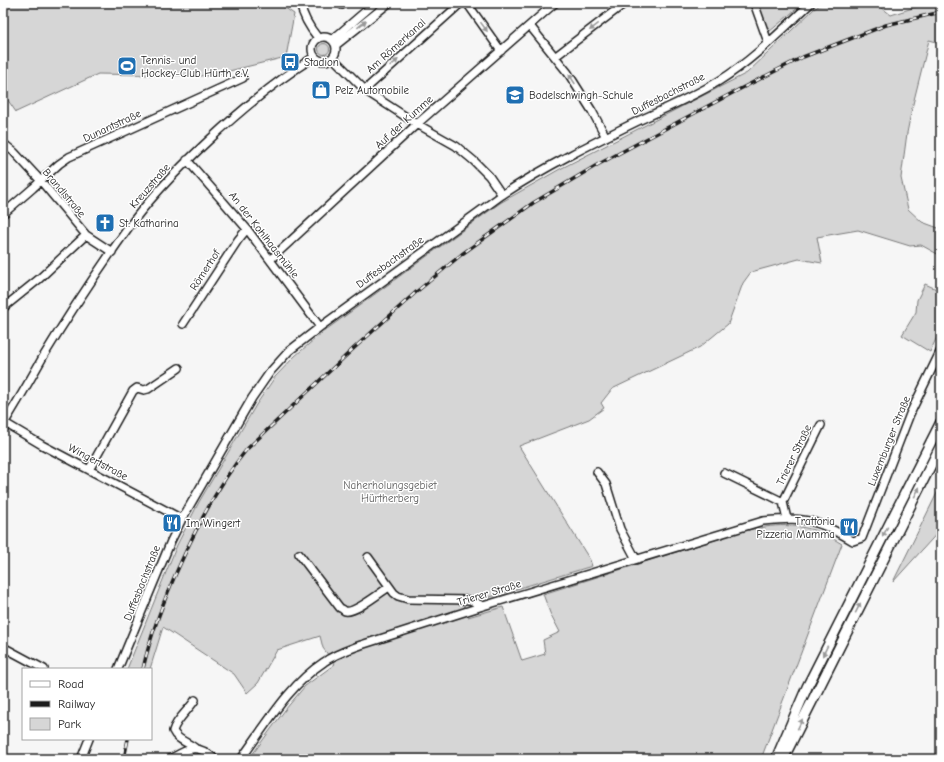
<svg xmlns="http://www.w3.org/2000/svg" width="944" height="762" viewBox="0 0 944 762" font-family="'Comic Neue',sans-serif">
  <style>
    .green { fill: #d6d6d6; stroke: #797979 }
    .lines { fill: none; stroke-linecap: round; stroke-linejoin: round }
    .minor-casing { stroke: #1c1c1c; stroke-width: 10 }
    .major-casing { stroke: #1c1c1c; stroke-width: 12 }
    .minor { stroke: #fff; stroke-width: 7 }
    .major { stroke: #fff; stroke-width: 9 }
    .rail-casing { stroke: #1c1c1c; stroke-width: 3.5 }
    .rail { stroke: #fff; stroke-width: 2; stroke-dasharray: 6; stroke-linecap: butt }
    .oneway { fill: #999 }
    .labels { text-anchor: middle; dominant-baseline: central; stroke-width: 3; stroke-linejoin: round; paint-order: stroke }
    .street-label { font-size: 11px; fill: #1c1c1c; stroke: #fff }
    .poi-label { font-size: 11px; fill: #1c1c1c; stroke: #fff; text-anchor: start }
    .park-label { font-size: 11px; fill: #5d5d5d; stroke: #fff }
  </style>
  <rect width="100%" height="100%" fill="#f6f6f6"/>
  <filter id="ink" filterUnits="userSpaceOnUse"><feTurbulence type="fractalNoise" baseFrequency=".025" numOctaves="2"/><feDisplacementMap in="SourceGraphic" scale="8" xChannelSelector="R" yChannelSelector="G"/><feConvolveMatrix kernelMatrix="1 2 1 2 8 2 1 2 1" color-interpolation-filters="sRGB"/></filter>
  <g filter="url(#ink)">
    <path class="green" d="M3,3H278L294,14L286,57L209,76L98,74L16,112L3,93Z
      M758,3H801V5L769,32L767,30Z
      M823,3H876L891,15L928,3H941V43L929,40L912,108L907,133L901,178L908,209L922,222L941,229V256L921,245L910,246L858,230L817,237L822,263L799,259L751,272L743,283L728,324L700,347L612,389L601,403L604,408L589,419L519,446L590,560L592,566L464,605L468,617L503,607L522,661L545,654L543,640L560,632L550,613L543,594L740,532C769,525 792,522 820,532C828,535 835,540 842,544L761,759H249L285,710L305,686L335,664L323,648L320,636L277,650L258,683L247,693L234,674L163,627L150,669H127L177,545L199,502L256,405L275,377L295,356L323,332L500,203L560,169L747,73L814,9Z
      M318.5 49a5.5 5.5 0 1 1 11 0a5.5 5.5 0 1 1-11 0Z
      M925,284L941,291V328L930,352L902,335L916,312L917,300Z
      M941,485V529L893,582Z"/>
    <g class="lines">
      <defs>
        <path id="minor" d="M300,3C303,17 309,27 318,38
          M341,3L342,5
          M467,3L501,51
          M754,3L768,42
          M530,26L568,73L592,111L606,137
          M312 49a12 12 0 1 1 24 0a12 12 0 1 1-24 0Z
          M332,40L375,3
          M336,45L389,3
          M556,56L625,3
          M333,58L366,91L417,124L456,146L474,161L489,176L502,195
          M366,91L370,85L461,3
          M3,143L14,152L41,181L86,235L112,252
          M187,160L247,229L320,327
          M3,214L33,188L59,164L69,157L243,78
          M271,259L417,124L555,3
          M3,308L39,279L86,235
          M183,324L238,240L247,229
          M5,423L42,445L182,519
          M3,425C17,403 30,380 43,357C69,314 97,272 126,231C149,198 178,169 208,141C241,110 276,81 314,57
          M89,470L133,391L137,388L144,390L148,389L179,368
          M597,472L606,484L620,529L636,559
          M724,473L783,502
          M787,519L783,502L821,425
          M299,554L340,608C341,608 345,611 345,611C354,614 381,592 389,587
          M368,557L394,593L398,596L408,599L470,600L483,606
          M3,647L44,669
          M118,669L171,541L182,519L252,398L270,372L289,351L320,327L502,195C546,166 593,143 640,120C667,108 694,96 719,81C753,60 782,30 811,3
          M195,748C187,742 177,740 173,731C176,719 189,710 195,700
          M81,759L89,739
          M170,759C190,748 196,743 215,759
          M241,759C266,725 289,685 324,662C335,654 348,650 361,645L483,606L763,521C783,519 803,517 822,525C833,529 843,535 853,541L862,538L910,414L941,350"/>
        <path id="major" d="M776,759L807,687L941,422
          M783,759L941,445"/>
      </defs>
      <use href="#minor" class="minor-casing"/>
      <use href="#major" class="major-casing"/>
      <use href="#minor" class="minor"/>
      <use href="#major" class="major"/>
      <defs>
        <path id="rail" d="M143,669C151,632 165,597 181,562C199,522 219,483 247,449L352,350L415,293L462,254L533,203L597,165L740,89L803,57L886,25L941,12
          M124,759L128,739"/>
      </defs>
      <use href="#rail" class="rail-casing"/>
      <use href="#rail" class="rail"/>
    </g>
    <defs><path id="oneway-solid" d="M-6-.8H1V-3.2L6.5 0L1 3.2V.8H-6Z"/></defs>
    <g class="oneway">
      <use href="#oneway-solid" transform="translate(362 24) rotate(-39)"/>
      <use href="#oneway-solid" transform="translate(484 27) rotate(54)"/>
      <use href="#oneway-solid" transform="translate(594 27) rotate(142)"/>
      <use href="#oneway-solid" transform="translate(394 63) rotate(-42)"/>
      <use href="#oneway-solid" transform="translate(572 79) rotate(-123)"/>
      <use href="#oneway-solid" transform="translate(917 492) rotate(-63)"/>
      <use href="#oneway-solid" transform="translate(885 532) rotate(117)"/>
      <use href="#oneway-solid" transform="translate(858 608) rotate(-63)"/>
      <use href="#oneway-solid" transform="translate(825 651) rotate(116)"/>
      <use href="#oneway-solid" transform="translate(800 724) rotate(-64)"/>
    </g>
  </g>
  <defs>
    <symbol id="bus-square" viewBox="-11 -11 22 22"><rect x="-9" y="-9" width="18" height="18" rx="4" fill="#1f6fb2" stroke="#fff"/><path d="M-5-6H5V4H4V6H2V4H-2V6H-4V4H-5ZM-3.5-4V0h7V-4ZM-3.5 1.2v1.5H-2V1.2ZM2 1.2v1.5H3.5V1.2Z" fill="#fff"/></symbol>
    <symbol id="stadium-square" viewBox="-11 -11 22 22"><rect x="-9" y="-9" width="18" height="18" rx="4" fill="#1f6fb2" stroke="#fff"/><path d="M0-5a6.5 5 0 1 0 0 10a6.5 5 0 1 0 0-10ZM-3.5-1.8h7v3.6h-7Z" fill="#fff"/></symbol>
    <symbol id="shop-square" viewBox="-11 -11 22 22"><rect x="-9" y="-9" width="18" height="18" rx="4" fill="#1f6fb2" stroke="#fff"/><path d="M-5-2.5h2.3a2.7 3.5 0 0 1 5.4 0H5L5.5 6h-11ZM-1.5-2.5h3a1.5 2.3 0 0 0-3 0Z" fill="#fff"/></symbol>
    <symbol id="school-square" viewBox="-11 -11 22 22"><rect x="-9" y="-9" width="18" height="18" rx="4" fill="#1f6fb2" stroke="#fff"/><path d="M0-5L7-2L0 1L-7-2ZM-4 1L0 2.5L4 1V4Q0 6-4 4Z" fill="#fff"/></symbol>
    <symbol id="church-square" viewBox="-11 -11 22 22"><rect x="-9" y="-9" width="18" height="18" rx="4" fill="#1f6fb2" stroke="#fff"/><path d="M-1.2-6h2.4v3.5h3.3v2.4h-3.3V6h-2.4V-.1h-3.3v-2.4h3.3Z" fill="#fff"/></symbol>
    <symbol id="restaurant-square" viewBox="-11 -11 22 22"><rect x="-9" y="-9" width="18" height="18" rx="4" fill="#1f6fb2" stroke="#fff"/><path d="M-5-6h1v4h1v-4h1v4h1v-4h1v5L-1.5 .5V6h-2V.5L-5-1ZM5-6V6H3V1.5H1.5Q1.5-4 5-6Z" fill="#fff"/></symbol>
  </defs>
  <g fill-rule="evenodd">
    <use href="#bus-square" x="279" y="51" width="22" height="22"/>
    <use href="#stadium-square" x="116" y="55" width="22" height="22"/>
    <use href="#shop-square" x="310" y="79" width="22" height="22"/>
    <use href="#school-square" x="504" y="84" width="22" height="22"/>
    <use href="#church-square" x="94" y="212" width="22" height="22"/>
    <use href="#restaurant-square" x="161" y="512" width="22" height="22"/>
    <use href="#restaurant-square" x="838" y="516" width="22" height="22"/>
  </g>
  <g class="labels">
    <g class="street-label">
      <text transform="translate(396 46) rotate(-42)">Am Römerkanal</text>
      <text transform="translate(668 94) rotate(-27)">Duffesbachstraße</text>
      <text transform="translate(404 122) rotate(-42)">Auf der Kumme</text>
      <text transform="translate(112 126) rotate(-25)">Dunantstraße</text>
      <text transform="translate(150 186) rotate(-49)">Kreuzstraße</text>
      <text transform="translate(64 193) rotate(50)">Brandlstraße</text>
      <text transform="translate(264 235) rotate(52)">An der Kohlhaasmühle</text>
      <text transform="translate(390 262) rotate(-36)">Duffesbachstraße</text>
      <text transform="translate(205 270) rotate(-57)">Römerhof</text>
      <text transform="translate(889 441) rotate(-68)">Luxemburger Straße</text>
      <text transform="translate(794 455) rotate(-64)">Trierer Straße</text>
      <text transform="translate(98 462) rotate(28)">Wingertstraße</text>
      <text transform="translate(142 583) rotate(-68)">Duffesbachstraße</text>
      <text transform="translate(489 593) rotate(-17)">Trierer Straße</text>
    </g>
    <g class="poi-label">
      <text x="141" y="60">Tennis- und<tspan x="141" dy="13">Hockey-Club Hürth e.V.</tspan></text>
      <text x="304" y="62">Stadion</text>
      <text x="335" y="90">Pelz Automobile</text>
      <text x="529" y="95">Bodelschwingh-Schule</text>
      <text x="119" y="223">St. Katharina</text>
      <text x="835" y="521" text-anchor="end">Trattoria<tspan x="835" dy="13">Pizzeria Mamma</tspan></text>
      <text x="186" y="523">Im Wingert</text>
    </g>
    <g class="park-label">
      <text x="390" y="485">Naherholungsgebiet<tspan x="390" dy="13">Hürtherberg</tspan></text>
    </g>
  </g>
  <rect width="944" height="762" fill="none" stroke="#fff" stroke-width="16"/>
  <rect x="8" y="8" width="928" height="746" fill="none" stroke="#1c1c1c" stroke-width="1.5" filter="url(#ink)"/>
  <rect x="22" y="668" width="130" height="72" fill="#ffffff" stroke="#a4a4a4"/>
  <rect x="30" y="681" width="20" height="6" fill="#ffffff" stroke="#a4a4a4"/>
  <text x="58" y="688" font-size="12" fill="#1c1c1c">Road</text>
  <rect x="30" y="701" width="20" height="6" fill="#1c1c1c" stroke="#a4a4a4"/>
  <text x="58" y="708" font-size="12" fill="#1c1c1c">Railway</text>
  <rect x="30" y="718" width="20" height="12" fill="#d6d6d6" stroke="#a4a4a4"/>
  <text x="58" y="728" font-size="12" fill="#1c1c1c">Park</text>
</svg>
